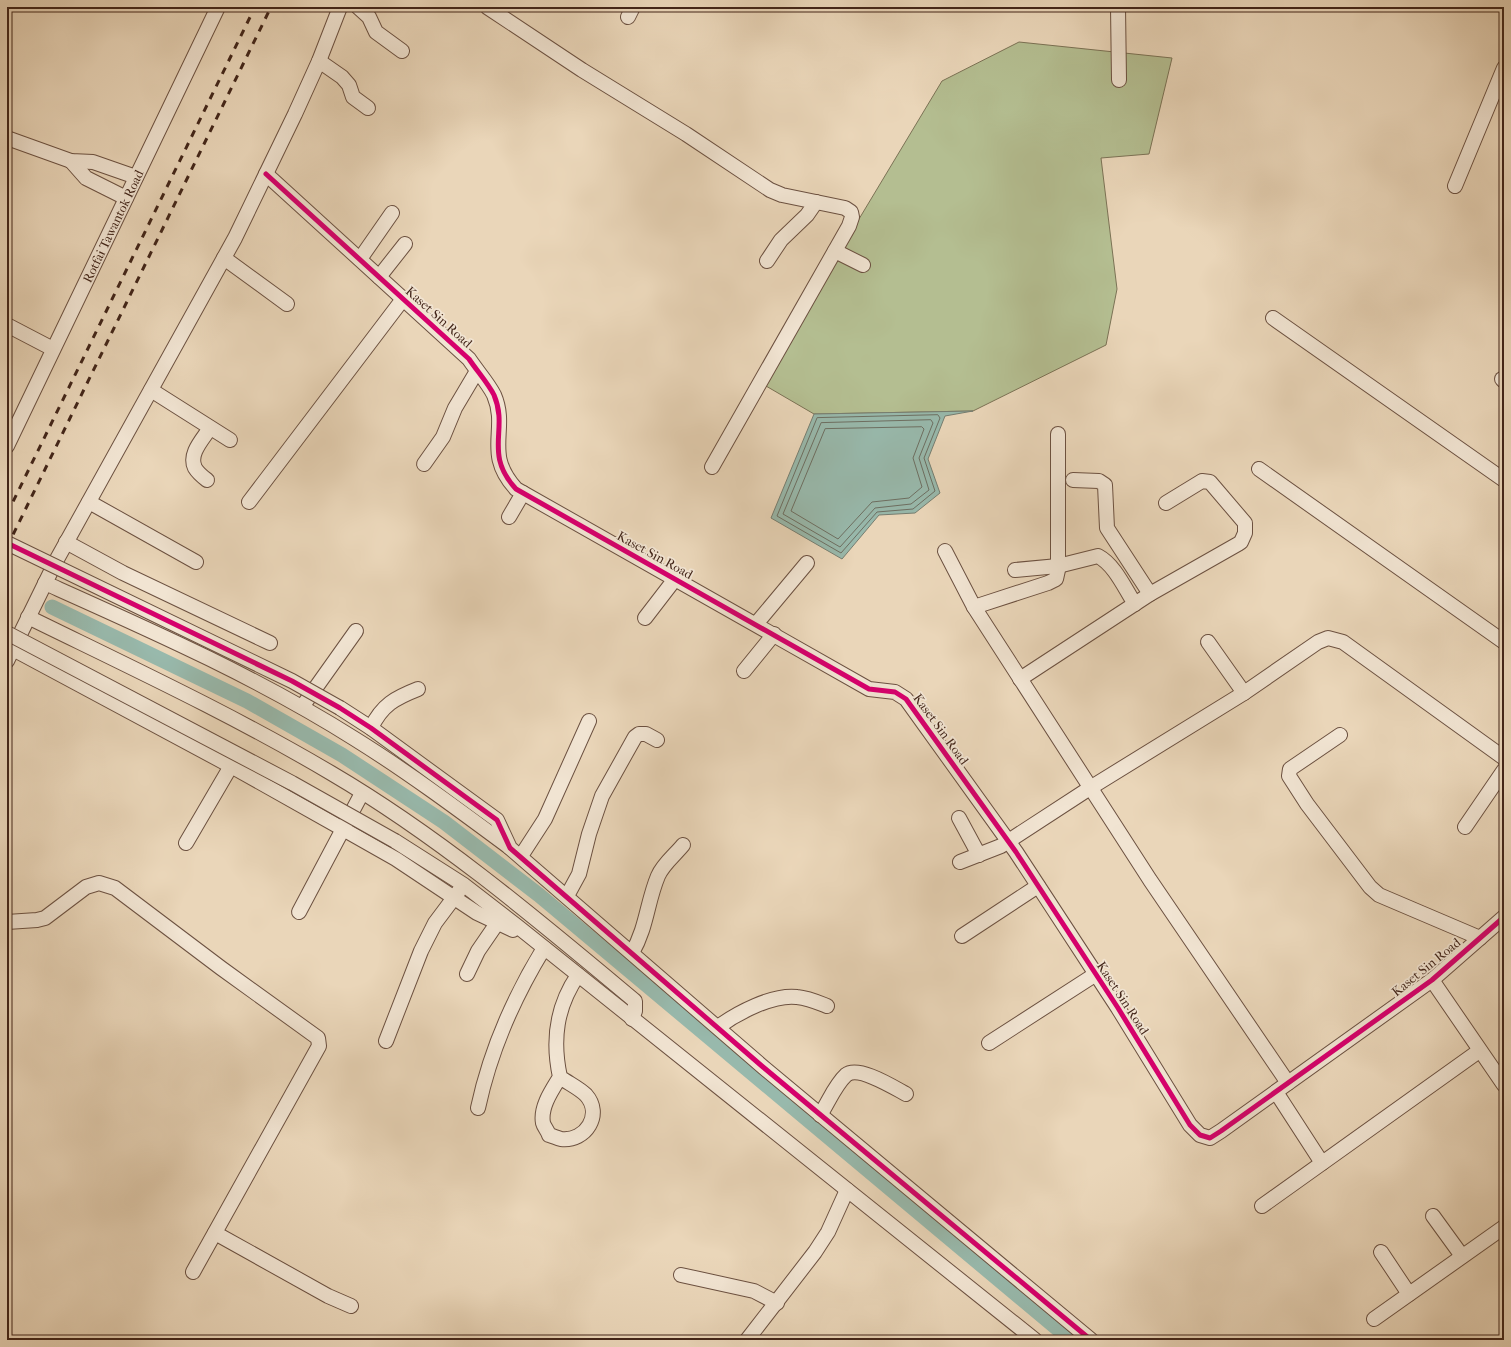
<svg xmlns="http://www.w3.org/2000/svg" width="1511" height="1347" viewBox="0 0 1511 1347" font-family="'IM FELL French Canon',serif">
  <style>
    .green { fill: #b4be91; stroke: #7b7255 }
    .water { fill: #98b9ac; stroke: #767e71 }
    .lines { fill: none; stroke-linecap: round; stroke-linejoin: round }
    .shore { stroke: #6d6f62; stroke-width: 1 }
    .canal { stroke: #98b9ac; stroke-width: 15 }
    .minor-casing { stroke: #6c5141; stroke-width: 16 }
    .minor { stroke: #f1e4d2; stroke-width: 14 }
    .rail { stroke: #422519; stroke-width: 3; stroke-dasharray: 7 7; stroke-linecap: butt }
    .minor-bridge-casing { stroke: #6c5141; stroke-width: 16; stroke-linecap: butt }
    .minor-bridge { stroke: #f1e4d2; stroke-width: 14 }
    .cycleway-casing { stroke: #f1e4d2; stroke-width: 8 }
    .cycleway { stroke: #d6006c; stroke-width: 5 }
    .labels { text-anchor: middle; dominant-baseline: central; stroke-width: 3.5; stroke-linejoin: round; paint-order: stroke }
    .street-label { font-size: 13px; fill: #422519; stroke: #f1e4d2 }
  </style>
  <rect width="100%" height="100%" fill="#ead6b9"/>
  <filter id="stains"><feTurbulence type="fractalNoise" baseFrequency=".005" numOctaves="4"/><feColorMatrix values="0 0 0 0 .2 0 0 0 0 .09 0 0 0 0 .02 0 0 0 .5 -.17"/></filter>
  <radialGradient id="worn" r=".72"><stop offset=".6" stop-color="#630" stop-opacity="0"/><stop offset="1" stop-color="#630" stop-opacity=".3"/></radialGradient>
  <path class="green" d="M1019,42L1172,58L1149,154L1101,158L1117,289L1106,345L973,411L814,414L766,386L859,219L942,81Z"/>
  <path class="water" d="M973,411L945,416L928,459L940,493L915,513L879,515L842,559L771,518L814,414Z"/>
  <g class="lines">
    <path class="shore" d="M938,415L940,418L924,458L935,491L913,509L877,512L841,553L777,516L817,418Z
      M931,420L933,423L919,458L929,490L911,504L875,508L840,547L783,514L821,423Z
      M922,427L924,429L913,458L922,487L909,498L872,502L838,539L791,511L825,429Z"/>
    <path class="canal" d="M52,607L247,701L342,755L444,822L539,895L1071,1340"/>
    <defs>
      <g id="minor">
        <path d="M358,7L369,17L376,32L402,51"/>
        <path d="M487,7L582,70L686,134L770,190L782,195L845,208L851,212L852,217L849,226L712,467"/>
        <path d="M1118,7L1119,80"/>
        <path d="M628,17L633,7"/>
        <path d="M319,61L342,77L349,85L353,97L368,108"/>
        <path d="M7,138L71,161L93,162L136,177"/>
        <path d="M71,161L86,178L126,198"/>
        <path d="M266,174L469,359C477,371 488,383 494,395C509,430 483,453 516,489L869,689L895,692L906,699L1016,852L1118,1008L1190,1125L1200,1135L1210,1138L1221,1131L1432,980L1504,917"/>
        <path d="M1455,186L1504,68"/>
        <path d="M835,251L863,265"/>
        <path d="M224,258L287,304"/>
        <path d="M360,259L392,213"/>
        <path d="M767,261L781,240L807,215L816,202"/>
        <path d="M379,277L405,244"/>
        <path d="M1273,318L1504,480"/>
        <path d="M7,325L53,349"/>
        <path d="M1502,379L1504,381"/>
        <path d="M151,390L230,440"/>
        <path d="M1058,434V570L1056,579L1048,583L974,607L1150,880L1288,1083"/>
        <path id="s1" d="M7,446L218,7"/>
        <path d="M424,464L443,437L455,408L477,371"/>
        <path d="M1259,469L1504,642"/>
        <path d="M207,480C203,477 198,473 195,468C188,454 203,439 210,428"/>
        <path d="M1073,480L1099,481L1105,485L1107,528L1150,594"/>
        <path d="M89,502L196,562"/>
        <path d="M249,502L403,299"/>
        <path d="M509,517L523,493"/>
        <path d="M66,542L123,573L270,643"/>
        <path d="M945,551L974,607"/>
        <path d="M1015,570L1058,566L1098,556C1115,565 1125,589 1135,604"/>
        <path d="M45,583C150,630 257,677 355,739C408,772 459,810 509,847"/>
        <path d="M28,617C130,667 233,715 331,773C440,837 538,920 635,1001V1011L632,1019"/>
        <path d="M645,618L675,579"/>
        <path d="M756,624L807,563"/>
        <path d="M1208,642L1244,693"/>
        <path d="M13,649L231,766L343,829L396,859L477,913L513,930"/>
        <path d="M7,661L56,561L235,238L295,114L319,61L340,7"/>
        <path d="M744,671L774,634"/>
        <path d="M1020,679L1150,594L1238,544L1241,542L1245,533V523L1210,482L1202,481L1166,503"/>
        <path d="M302,707L356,631"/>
        <path d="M340,708L371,728L497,820L510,848L763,1067L1091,1340"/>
        <path d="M371,728C382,705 395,698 418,689"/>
        <path d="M1340,735L1290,769L1289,776L1307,804L1370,887L1379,895L1480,938"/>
        <path d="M959,818L979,855"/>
        <path d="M1465,827L1504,770"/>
        <path d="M395,841L464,885L517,926L1035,1340"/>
        <path d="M186,843L231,766"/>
        <path d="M521,856L545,819L589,721"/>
        <path d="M960,862L1001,846L1090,788L1244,693L1318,642L1328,638L1343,642L1504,758"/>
        <path d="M567,896L579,874L589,834L602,796L635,737L639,734H646L657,740"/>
        <path d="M299,912L362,793"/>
        <path d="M7,922L37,920L45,918L86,887L99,883L115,888L221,968L318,1038L319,1046L193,1272"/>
        <path d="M962,936L1038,886"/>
        <path d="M632,953C647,927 647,902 658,876C663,864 675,855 683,845"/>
        <path d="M467,974L478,951L502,916"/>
        <path d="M1432,980L1504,1085"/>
        <path d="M718,1027C737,1013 773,994 797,997C808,998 817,1002 827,1006"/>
        <path d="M386,1041L421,951L435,923L459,891"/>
        <path d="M989,1043L1096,974"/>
        <path d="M560,1077C568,1083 579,1088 586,1095C603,1114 586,1142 561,1139C557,1138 553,1136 549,1135C548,1131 544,1127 543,1123C540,1107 552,1090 560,1077C552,1040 556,1007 578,975"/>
        <path d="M1276,1092L1322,1163"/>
        <path d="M478,1108C490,1052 514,997 544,948"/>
        <path d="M820,1115C828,1103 835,1085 846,1075C858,1065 893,1087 906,1094"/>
        <path d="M1262,1206L1479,1051"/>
        <path d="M1433,1216L1462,1256"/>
        <path d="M215,1233L328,1296L351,1306"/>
        <path d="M1381,1252L1409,1294"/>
        <path d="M681,1275L754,1291L777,1303"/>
        <path d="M1374,1319L1504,1227"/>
        <path d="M747,1340L815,1252L828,1232L847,1190"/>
      </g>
    </defs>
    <use href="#minor" class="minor-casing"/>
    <use href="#minor" class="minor"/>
    <path class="rail" d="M7,514L255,7
      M7,547L271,7"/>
    <defs>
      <path id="minor-bridge" d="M7,543L292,681L340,708
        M7,633L292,783L395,841"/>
    </defs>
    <use href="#minor-bridge" class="minor-bridge-casing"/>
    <use href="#minor-bridge" class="minor-bridge"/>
    <defs>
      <path id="cycleway" d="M266,174L469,359C477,371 488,383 494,395C509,430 483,453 516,489L869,689L895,692L906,699L1016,852L1118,1008L1190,1125L1200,1135L1210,1138L1221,1131L1432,980L1504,917
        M7,543L292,681L340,708L371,728L497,820L510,848L763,1067L1091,1340"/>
    </defs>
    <use href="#cycleway" class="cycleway-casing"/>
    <use href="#cycleway" class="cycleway"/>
  </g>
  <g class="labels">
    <g class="street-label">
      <text stroke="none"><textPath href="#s1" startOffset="244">Rotfai Tawantok Road</textPath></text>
      <text transform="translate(439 317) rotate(42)">Kaset Sin Road</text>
      <text transform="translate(655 555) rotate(29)">Kaset Sin Road</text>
      <text transform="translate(941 729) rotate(54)">Kaset Sin Road</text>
      <text transform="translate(1426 967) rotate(-39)">Kaset Sin Road</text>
      <text transform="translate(1123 998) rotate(57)">Kaset Sin Road</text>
    </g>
  </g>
  <rect width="1511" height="1347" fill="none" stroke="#ead6b9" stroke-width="24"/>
  <rect x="8" y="8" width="1495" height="1331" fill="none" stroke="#422519" stroke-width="2"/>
  <rect x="12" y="12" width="1487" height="1323" fill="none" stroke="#422519"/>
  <rect width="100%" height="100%" filter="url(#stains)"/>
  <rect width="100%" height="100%" fill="url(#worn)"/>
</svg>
